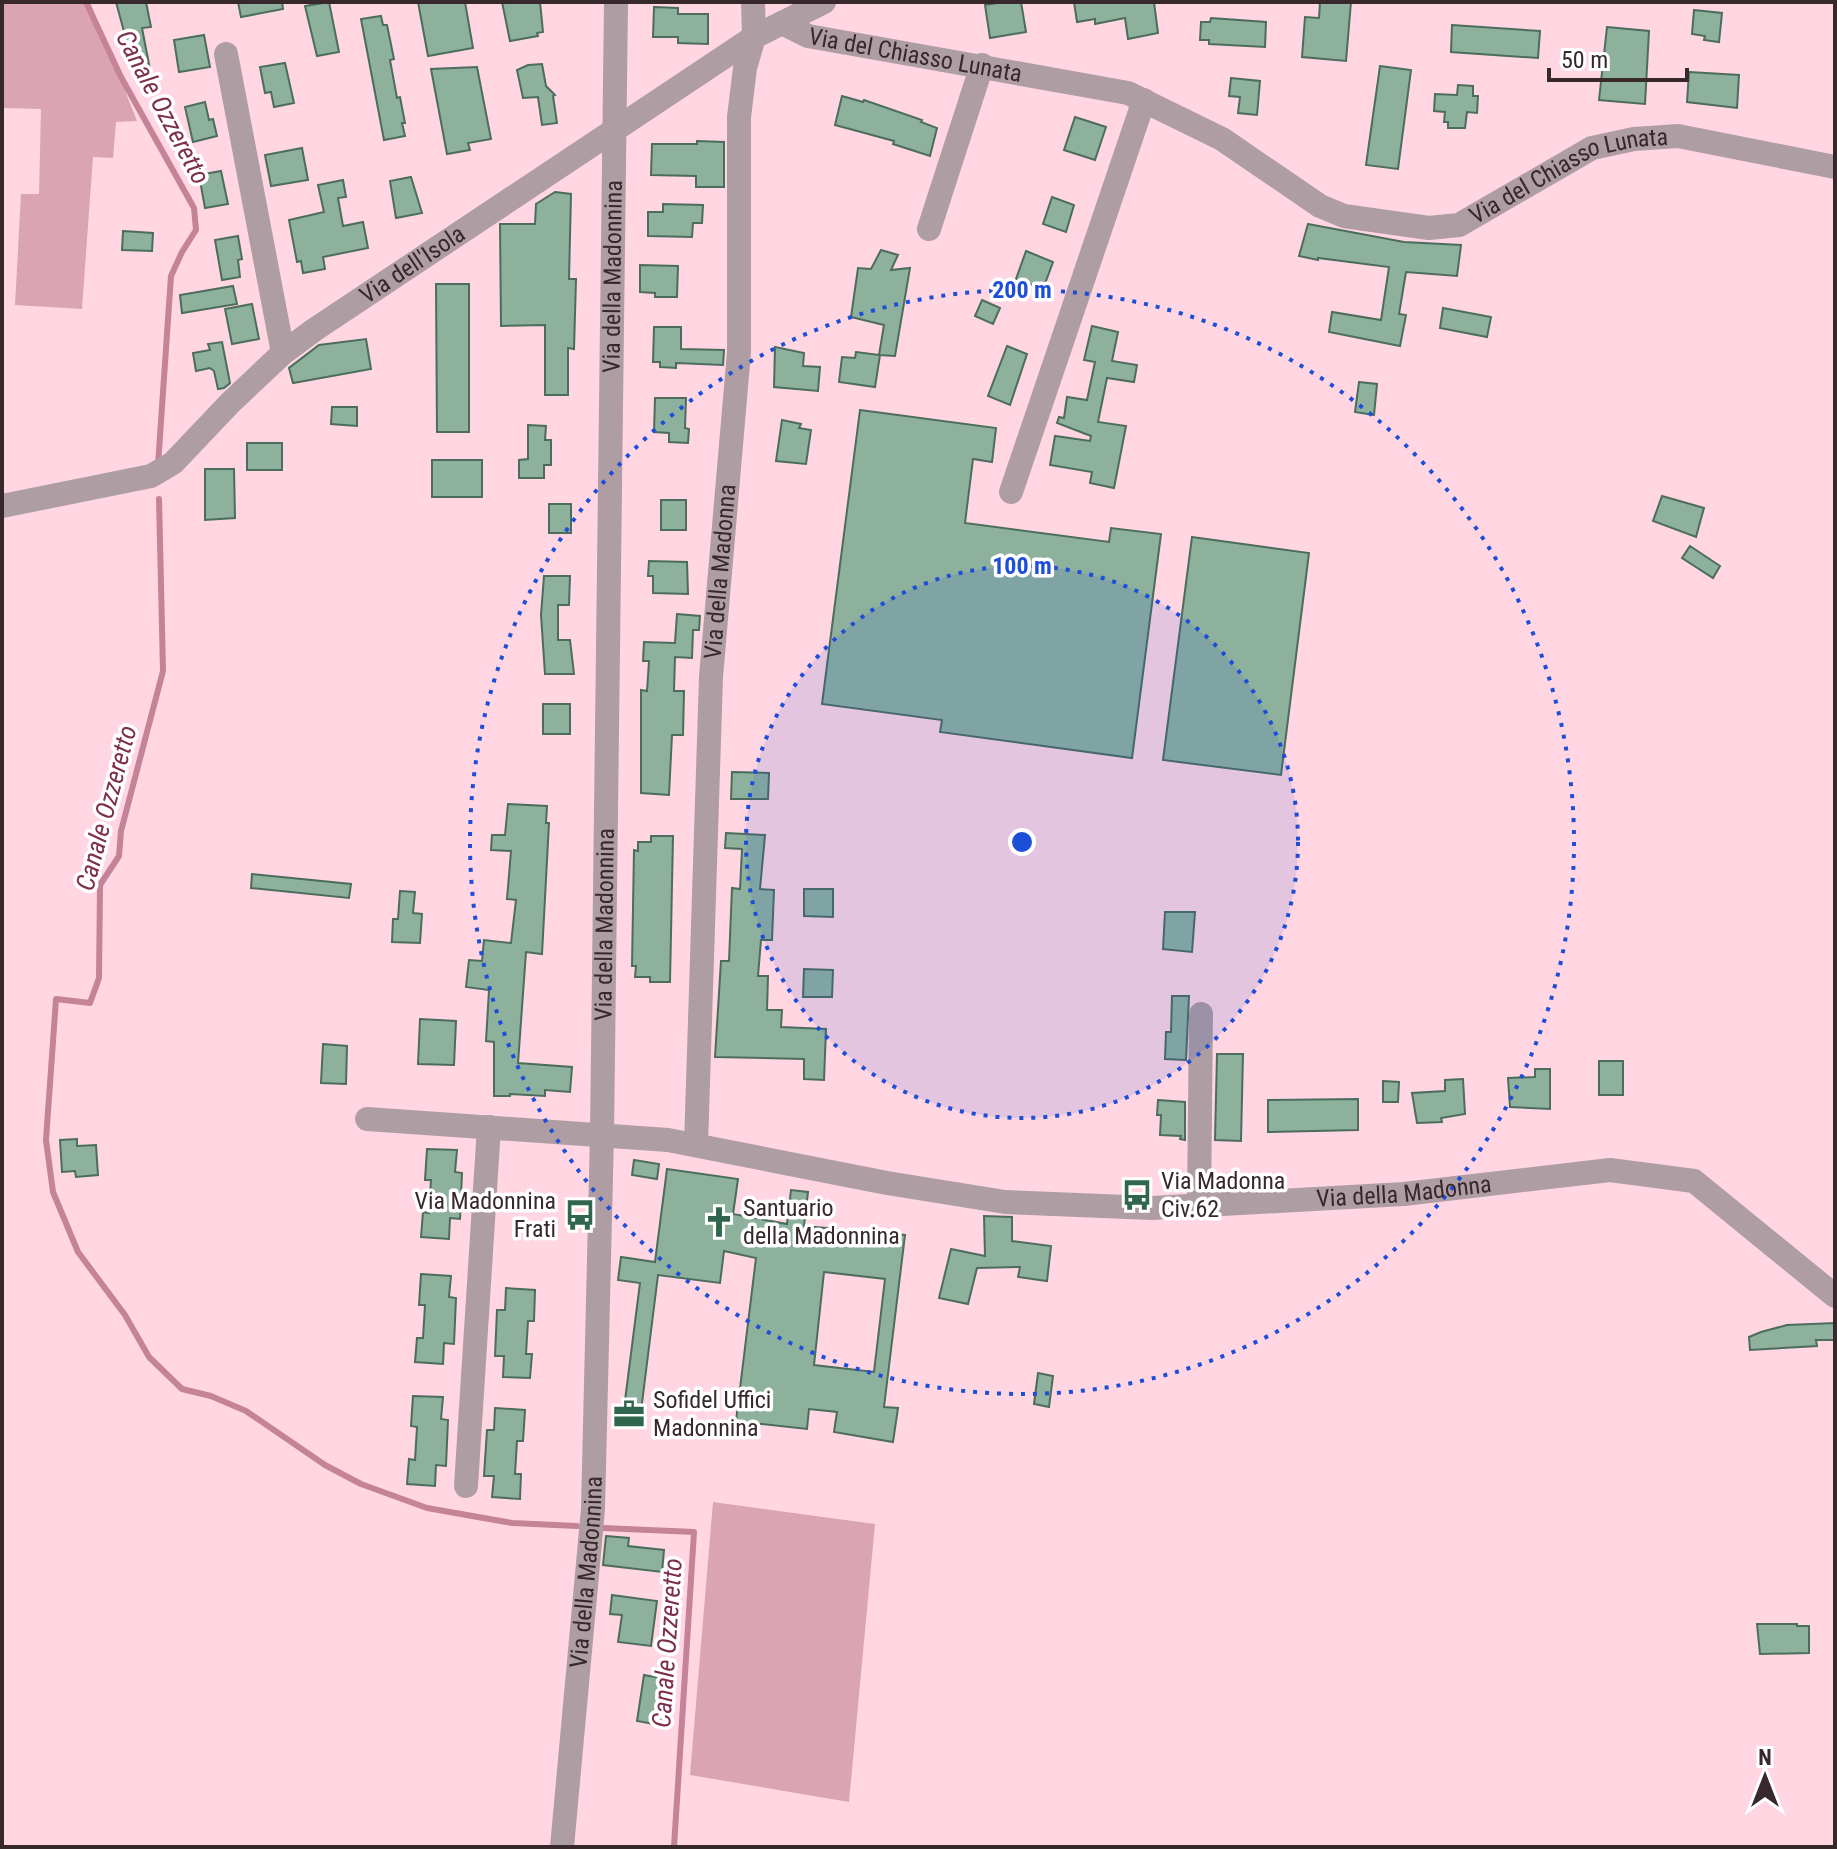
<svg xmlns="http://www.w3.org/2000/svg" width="1837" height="1849" viewBox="0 0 1837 1849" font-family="'Roboto Condensed',sans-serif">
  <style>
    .green { fill: #dba4b4 }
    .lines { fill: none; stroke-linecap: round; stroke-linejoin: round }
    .stream { stroke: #c48397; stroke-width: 6 }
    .building { fill: #8eb19e; stroke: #4c6d5c; stroke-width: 2; fill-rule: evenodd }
    .minor { stroke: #ae9da2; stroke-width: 24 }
    .ring { fill: none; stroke: #1d4ed8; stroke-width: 4; stroke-dasharray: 4 8 }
    .labels { text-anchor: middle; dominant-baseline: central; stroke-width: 7; stroke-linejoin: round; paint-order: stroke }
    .street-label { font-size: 24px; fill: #37282c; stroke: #fff }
    .poi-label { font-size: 24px; fill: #37282c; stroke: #fff; text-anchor: start }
    .water-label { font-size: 26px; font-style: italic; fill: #7d2e4c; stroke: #fff }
    .centre { fill: #1d4ed8; stroke: #fff; stroke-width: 4 }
    .ring-label { font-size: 24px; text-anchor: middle; font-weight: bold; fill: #1d4ed8; stroke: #fff; stroke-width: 7; stroke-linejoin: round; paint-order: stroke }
  </style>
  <rect width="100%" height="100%" fill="#ffd6e2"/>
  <path class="green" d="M2,2H90L137,121L116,122L113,158L93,157L82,309L15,305L21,194H39L41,109L2,108Z
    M713,1502L875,1524L849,1802L690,1775Z"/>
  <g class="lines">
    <path class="stream" d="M86,2L121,77L194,208L196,230L182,252L171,276L158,465
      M159,499L163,671L121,831L119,856L100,885L99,978L90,1003L56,999L46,1140L53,1192L78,1252L125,1315L149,1357L182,1389L211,1396L246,1411L325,1465L361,1484L427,1508L512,1523L577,1526
      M603,1528L694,1532L674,1847"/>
  </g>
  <path class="building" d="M116,2H146L151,27L142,28L154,90L147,92L130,54Z
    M238,2H282L283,9L241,17Z
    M329,2L339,52L317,56L305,6Z
    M418,2H465L473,48L428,56Z
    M502,2H540L543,32L537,33L538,36L510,41Z
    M1003,2H1021L1026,32L990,38L985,5Z
    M1074,2H1154L1158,33L1128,39L1125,18L1095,24V19L1077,22Z
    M1320,2H1351L1346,61L1302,57L1305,17L1319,18Z
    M654,7L678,8V14H708V44L678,43V37H653Z
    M1694,10L1722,13L1719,42L1704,40L1705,36L1692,34Z
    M381,16L383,25H387L394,59L390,60L397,98L400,97L405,123H402L405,136L384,140L361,19Z
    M1211,18L1266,22L1265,47L1209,44V40H1200L1201,22H1210Z
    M1452,25L1540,31L1538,58L1451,52Z
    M1607,27L1649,31L1645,104L1599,100Z
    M204,35L210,67L179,72L174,40Z
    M285,63L294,103L274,107L271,92L265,93L260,67Z
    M542,64L546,86L555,95L553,96L557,123L542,125L538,97L523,98L517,70L528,65Z
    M1380,66L1411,70L1398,169L1366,165Z
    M477,67L491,139L468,143L470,150L447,154L431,69Z
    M1689,72L1739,75L1737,108L1687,102Z
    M1231,78L1260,81L1257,115L1238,113L1240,97L1229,96Z
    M1458,85L1473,86V96H1478L1477,113L1467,112L1465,128H1448V122H1444L1445,112L1434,111L1435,94L1457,95Z
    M842,96L863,102L864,100L922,120L921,122L937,128L930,156L893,144L894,141L835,125Z
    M205,102L209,120L213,119L217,136L193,142L185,107Z
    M1075,117L1106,127L1095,160L1064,150Z
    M697,141L724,142V187H696V176L651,175L652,144H697Z
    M302,148L308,180L271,186L265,155Z
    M221,171L228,204L205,208L199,175Z
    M411,177L422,213L396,218L390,181Z
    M343,180L346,197L338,198L343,226L363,222L368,248L323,257L325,269L303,273L301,261L297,262L289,220L324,212L318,185Z
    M555,192L571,194L569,279H576L574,349L568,348V395H545V325L501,326L500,224H535L536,204Z
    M1052,197L1074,205L1066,232L1043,224Z
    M663,204L703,205L702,223H693L692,237L648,236V212H663Z
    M1308,224L1404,242L1461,245L1457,276L1406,272L1399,314L1406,315L1400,346L1329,332L1332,312L1381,320L1389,267L1318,258V260L1299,256Z
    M123,231L153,233L152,251L122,250Z
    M238,236L242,259L238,260L240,277L222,280L215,240Z
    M881,250L898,255L891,270L910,268L895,356L879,355L884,325L851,317L858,268L871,269Z
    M1026,251L1053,262L1043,289L1016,279Z
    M640,265L678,266L677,297H655V293L640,292Z
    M436,284H469V432H437Z
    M233,286L237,304L182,313L180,295Z
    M982,300L1000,308L993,324L975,316Z
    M252,304L259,339L232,344L225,309Z
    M1443,308L1491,317L1487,337L1440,328Z
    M1092,326L1118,332L1112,361L1137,365L1134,382L1107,378L1098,422L1126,426L1114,488L1090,483L1092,472L1050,465L1055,436L1090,441L1091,436L1057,423L1059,417L1064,418L1067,397L1087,400L1095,362L1084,360Z
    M654,327H681V349L724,350L723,365L676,363V368L660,367V362H653Z
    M366,339L371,369L293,383L289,368L319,345Z
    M222,342L230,383L224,388L218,389L214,371L210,368L196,371L193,353L210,350L208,344Z
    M1007,346L1027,354L1010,405L988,396Z
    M775,347L804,353L803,366L820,367L818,391L774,387Z
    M856,352L880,355L875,387L839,382L842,357L855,358Z
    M1359,382L1377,384L1374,415L1355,412Z
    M655,398H686L685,428L689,429L688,443L669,442V433L654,432Z
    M332,407H357V426L331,424Z
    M860,410L996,428L992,462L973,459L965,523L1109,542L1111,528L1161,534L1132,758L940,732L942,720L822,704Z
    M782,420L801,424L799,428L811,430L806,464L776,461Z
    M528,425L546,426L545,440H551V465H544V478H519V460L528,459Z
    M247,443H282V470H247Z
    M432,460H482V497H432Z
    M205,469H234L235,518L205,520Z
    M1662,496L1704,508L1696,537L1653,521Z
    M661,500H686V530H661Z
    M549,504H571V533H549Z
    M1192,537L1309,553L1281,775L1163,760Z
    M1690,546L1720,566L1713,578L1682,558Z
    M649,561L687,562L688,594L653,593V576H648Z
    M544,576H570L569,605H558V640H570L574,674H545L541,615Z
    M677,614L700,616L699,630H693L692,658L675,657L674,691H684L683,735H672L669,795L641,793V690L647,691L649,661H643L644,642L675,643Z
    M543,704H570V734H543Z
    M732,772L769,773L768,799H731Z
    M508,804L547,806L546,823H549L542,954L526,952L518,1063L572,1067L570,1092L545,1090V1096L510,1094V1096H494V1042L486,1041L489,990L466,987L469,960L482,961L484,940L511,943L516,900L507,899L511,851L491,850L492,835H505Z
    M726,833L765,835L760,889L774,890L772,940H761L758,976H768L767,1010H782L781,1027L826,1029L824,1080L804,1079V1059L715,1057L721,961H729L732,888L740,889L742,849L725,848Z
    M651,836H673L670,982H650V977H635L636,966H632L634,850L638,851V842H651Z
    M252,874L351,884L349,898L251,888Z
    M804,889H833V917L804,916Z
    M400,891L415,892L413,913L422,914L420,943L392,942L393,919H398Z
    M1165,912H1195L1192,952L1163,949Z
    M804,969L833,970L832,997H803Z
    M1172,996H1189L1186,1060L1165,1059L1166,1032H1171Z
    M420,1019L456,1021L454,1065L418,1064Z
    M323,1044L347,1046L346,1084L321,1083Z
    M1217,1054H1243L1241,1141L1215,1140Z
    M1599,1061H1623V1095H1599Z
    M1535,1069H1550V1109L1510,1107L1508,1078L1535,1077Z
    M1463,1079L1465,1114L1441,1118L1442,1122L1417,1123L1412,1093L1445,1091V1080Z
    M1383,1081L1399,1082L1398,1102H1383Z
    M1358,1099V1130L1268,1132V1100Z
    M1158,1100L1185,1102V1140L1180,1139L1181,1136L1160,1135L1161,1115H1157Z
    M77,1139V1146L96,1145L98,1175L76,1177L75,1171L62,1172L60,1140Z
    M427,1149L457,1150L455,1172L462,1173L460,1219L450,1218L449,1239L421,1237L423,1212L429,1213L431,1180H425Z
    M634,1160L659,1164L657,1179L632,1175Z
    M667,1169L738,1179L733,1214L787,1224L791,1190L808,1192L804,1226L905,1235L884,1407L898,1408L893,1442L834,1432L837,1412L809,1409L807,1429L736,1421L756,1258L724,1251L720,1283L658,1275L639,1427L622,1424L640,1283L618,1280L621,1257L655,1262ZM824,1272L885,1279L874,1372L814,1365Z
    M984,1216L1012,1217V1241L1051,1246L1047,1281L1018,1277L1020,1267L977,1268L968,1304L939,1298L951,1249L985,1256Z
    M421,1274L451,1276L449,1297L456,1298L454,1344L444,1343L443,1364L415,1362L417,1338H423L425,1305H419Z
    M506,1288L535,1290L534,1321H528L526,1354H532L530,1378L503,1377L504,1356H495L497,1310H505Z
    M1835,1323V1340H1816L1817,1346L1750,1350L1749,1337L1761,1332L1787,1325Z
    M1038,1373L1053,1376L1049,1407L1034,1404Z
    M413,1396L443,1397L441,1419L448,1420L446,1466L436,1465L435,1486L407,1484L409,1459L415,1460L417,1427L411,1426Z
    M495,1408L525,1410L523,1441H517L515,1474H521L520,1499L492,1497L494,1476H484L487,1430H494Z
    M606,1536L629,1538L628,1546L664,1550L662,1572L603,1565Z
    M612,1595L657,1601L651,1646L618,1642L622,1615L610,1614Z
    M1757,1624H1797V1626H1809V1653L1760,1654Z
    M644,1675L672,1680L665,1726L637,1721Z"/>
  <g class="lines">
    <g class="minor">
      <path id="s1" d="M782,23L808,36L1128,93L1222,139L1320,206L1344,216L1429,228L1459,225L1592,148L1634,139L1678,136L1835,167"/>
      <path d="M226,54L283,353"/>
      <path d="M929,229L982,65"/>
      <path d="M1011,492L1144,100"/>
      <path id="s2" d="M2,506L151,476L173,463L230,403L283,353L314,330L754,37L824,2"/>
      <path id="s3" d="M367,1119L668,1140L887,1183L1005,1202L1152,1208L1404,1194L1610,1170L1694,1181L1835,1296"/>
      <path id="s4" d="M696,1145L711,677L739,352V117L745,68L754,37L753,2"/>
      <path d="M1199,1205L1201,1014"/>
      <path d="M466,1486L489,1127"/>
      <path id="s5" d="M562,1847L593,1509L602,1134L616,2"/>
    </g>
  </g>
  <circle cx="1022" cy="842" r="276" fill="#1d4ed8" fill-opacity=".12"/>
  <g class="ring">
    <circle cx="1022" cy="842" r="276"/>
    <circle cx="1022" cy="842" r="552"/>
  </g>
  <defs>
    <symbol id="bus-bare" viewBox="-9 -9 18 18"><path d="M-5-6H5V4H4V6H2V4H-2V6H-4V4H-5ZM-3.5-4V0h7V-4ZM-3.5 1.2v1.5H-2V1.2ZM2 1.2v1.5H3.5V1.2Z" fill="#2f664d" stroke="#fff" stroke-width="2.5" paint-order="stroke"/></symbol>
    <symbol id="church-bare" viewBox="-9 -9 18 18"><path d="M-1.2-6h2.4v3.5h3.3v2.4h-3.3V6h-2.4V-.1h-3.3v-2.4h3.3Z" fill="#2f664d" stroke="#fff" stroke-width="2.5" paint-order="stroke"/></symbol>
    <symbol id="office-bare" viewBox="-9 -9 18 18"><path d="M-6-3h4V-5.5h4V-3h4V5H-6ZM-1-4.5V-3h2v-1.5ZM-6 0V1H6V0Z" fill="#2f664d" stroke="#fff" stroke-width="2.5" paint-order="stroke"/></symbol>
  </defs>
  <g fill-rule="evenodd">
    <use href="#bus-bare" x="1115" y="1173" width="44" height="44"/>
    <use href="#bus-bare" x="558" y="1193" width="44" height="44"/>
    <use href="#church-bare" x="697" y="1200" width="44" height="44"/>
    <use href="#office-bare" x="607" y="1392" width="44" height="44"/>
  </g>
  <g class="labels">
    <g class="street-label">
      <text stroke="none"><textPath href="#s1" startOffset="138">Via del Chiasso Lunata</textPath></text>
      <text stroke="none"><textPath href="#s1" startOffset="842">Via del Chiasso Lunata</textPath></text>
      <text stroke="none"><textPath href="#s2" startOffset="490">Via dell'Isola</textPath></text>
      <text stroke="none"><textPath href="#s5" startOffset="1572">Via della Madonnina</textPath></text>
      <text stroke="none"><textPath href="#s4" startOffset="574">Via della Madonna</textPath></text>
      <text stroke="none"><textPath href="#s5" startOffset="924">Via della Madonnina</textPath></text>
      <text stroke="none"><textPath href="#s3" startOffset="1044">Via della Madonna</textPath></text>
      <text stroke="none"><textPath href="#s5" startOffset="276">Via della Madonnina</textPath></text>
    </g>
    <g class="poi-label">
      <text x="1161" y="1181">Via Madonna<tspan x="1161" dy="28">Civ.62</tspan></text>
      <text x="556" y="1201" text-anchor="end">Via Madonnina<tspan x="556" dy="28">Frati</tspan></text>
      <text x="743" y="1208">Santuario<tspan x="743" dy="28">della Madonnina</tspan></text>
      <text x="653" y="1400">Sofidel Uffici<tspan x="653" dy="28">Madonnina</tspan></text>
    </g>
    <g class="water-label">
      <text transform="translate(163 107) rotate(62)">Canale Ozzeretto</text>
      <text transform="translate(106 808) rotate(-75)">Canale Ozzeretto</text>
      <text transform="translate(667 1643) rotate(-86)">Canale Ozzeretto</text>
    </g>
  </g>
  <circle cx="1022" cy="842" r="12" class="centre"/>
  <g class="ring-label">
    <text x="1022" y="298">200 m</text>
    <text x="1022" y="574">100 m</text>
  </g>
  <rect width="1837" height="1849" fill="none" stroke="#37282c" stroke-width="8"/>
  <g transform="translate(1765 1777)" stroke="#ffffff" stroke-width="6" paint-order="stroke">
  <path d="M0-6L14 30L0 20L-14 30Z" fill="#37282c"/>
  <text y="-12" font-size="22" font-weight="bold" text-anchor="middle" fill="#37282c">N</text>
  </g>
  <path d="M1549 68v12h138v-12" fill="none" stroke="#37282c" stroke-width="4"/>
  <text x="1561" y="68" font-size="24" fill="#37282c" stroke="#ffffff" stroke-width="6" paint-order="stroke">50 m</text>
</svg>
